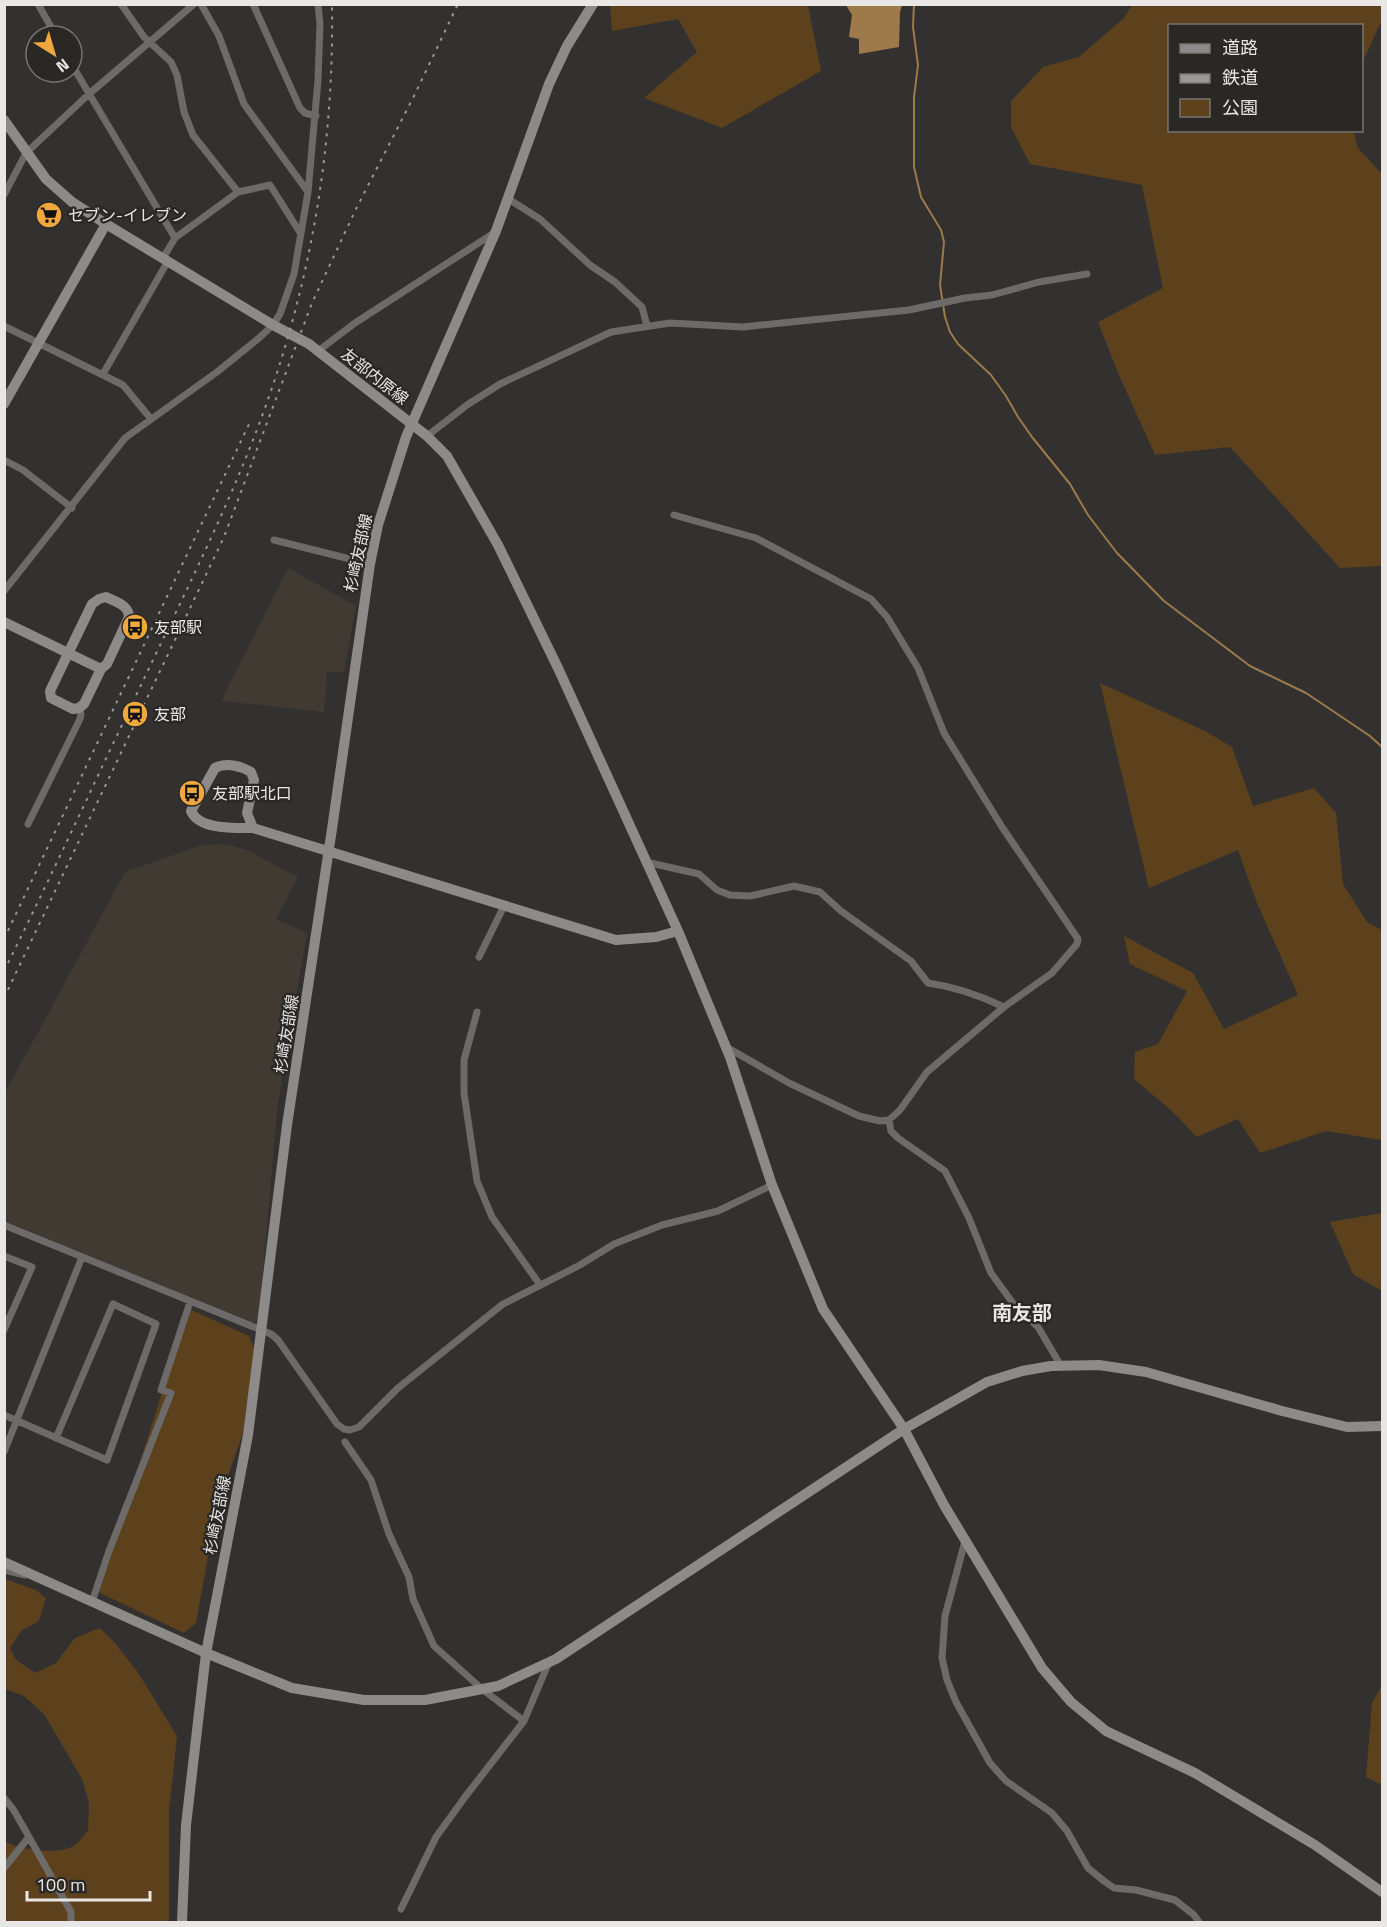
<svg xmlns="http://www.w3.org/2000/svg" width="1387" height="1927" viewBox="0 0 1387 1927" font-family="'Titillium Web','Noto Sans JP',sans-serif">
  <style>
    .built { fill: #403a33 }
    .green { fill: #5c411c }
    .water { fill: #9e794a }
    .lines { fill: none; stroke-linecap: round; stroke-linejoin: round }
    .stream { stroke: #9e794a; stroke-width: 2 }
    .street { stroke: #6c6b6a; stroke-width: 7 }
    .secondary { stroke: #8d8b89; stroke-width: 10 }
    .rail { stroke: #999896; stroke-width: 2; stroke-dasharray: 3 6; stroke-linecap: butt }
    .labels { text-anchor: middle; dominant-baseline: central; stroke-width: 4.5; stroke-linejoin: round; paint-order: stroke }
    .poi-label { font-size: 16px; fill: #e8e7e5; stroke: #292825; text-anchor: start }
    .street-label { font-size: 16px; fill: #e8e7e5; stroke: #292825 }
    .quarter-label { font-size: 20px; font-weight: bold; fill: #e8e7e5; stroke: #292825 }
  </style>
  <rect width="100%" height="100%" fill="#33312f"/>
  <path class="built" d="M288,568L356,606L344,672H327L324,712L221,701Z
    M225,844L247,850L298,877L276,919L307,933L277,1110L259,1320L250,1324L5,1221V1093L125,872L202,845Z"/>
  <path class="green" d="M610,5H808L821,71L722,128L644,98L697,52L678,19L612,31Z
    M1132,5H1382V20L1362,63V26H1170V130L1353,131L1358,148L1382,174V566L1340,568L1230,447L1155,455L1119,375L1098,322L1163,288L1142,185L1030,164L1011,127V101L1043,67L1079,57L1124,18Z
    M1100,683L1205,731L1232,747L1253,806L1314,788L1336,813L1343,884L1367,922L1382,930V1140L1326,1131L1260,1153L1238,1119L1197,1137L1173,1112L1134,1079L1135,1052L1158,1044L1187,991L1130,964L1124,936L1193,973L1224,1029L1298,995L1257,903L1238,850L1149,888Z
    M1382,1213V1291L1353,1274L1330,1222Z
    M189,1309L249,1336L255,1350L243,1433L217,1507L196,1623L184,1633L98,1592Z
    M5,1579L36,1590L46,1598L39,1621L21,1631L10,1648L15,1659L35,1673L56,1663L75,1638L100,1628L115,1643L137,1671L177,1736L169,1811V1922H5L4,1841C21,1850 59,1856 75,1845C80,1841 84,1835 88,1830L89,1803L82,1779L44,1714L24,1696L5,1689Z
    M1382,1685V1785L1366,1777L1372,1703Z"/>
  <path class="water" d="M846,5H902L900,12L899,47L859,54V39L849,37L852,15Z"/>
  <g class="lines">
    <path class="stream" d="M914,4L913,27L918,65L914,97V167L921,197L941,230L944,242L940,285L945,317L950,332L958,344L991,375L1006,396L1018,417L1032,437L1070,484L1088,515L1117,553L1164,601L1250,666L1306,693L1370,736L1382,747"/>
    <path class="street" d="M38,4L56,36
      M121,4L144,37L171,62L177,75L184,112L193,135L238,192
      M201,4L219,36L244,104L308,192
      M253,4L300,108L305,113L316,116
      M72,65L175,238L163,258
      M4,195L26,153L89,94L194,4
      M507,198L540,219L590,265L615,282L642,307L647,326
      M175,238L238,192L270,185L301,234
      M4,326L123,385L151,419
      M318,351L355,323L494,233
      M103,374L168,261
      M427,436L467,405L500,384L611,332L670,323L743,327L909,310L965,298L992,295L1039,282L1087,274
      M4,460L23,470L72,508
      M674,515L756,538L871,599L887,617L918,668L944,733L1002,827L1078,939L1077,944L1052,973L1004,1007L927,1072L900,1110L889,1120L880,1121L859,1116L789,1083L728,1048
      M274,540L370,564
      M4,591L125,438L217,372L259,338L273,325L280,314L294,274L308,192L318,80L320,24L318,4
      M28,824L80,719L81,714L79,708
      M646,862L699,874L717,890L730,895L750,896L794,886L820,892L841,911L911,961L928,983C956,987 979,995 1004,1007
      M479,957L504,906
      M477,1012L464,1060V1093L477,1181L492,1217L540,1285
      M889,1120L891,1131L898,1138L945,1171L969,1218L991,1273L1015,1306L1038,1327L1061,1366
      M4,1225L271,1334L278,1340L337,1424L344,1429L350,1430L359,1427L398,1388L503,1304L580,1265L614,1244L662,1225L718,1211L772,1185
      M4,1256L32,1267L4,1330
      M4,1415L107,1460L156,1324L113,1304L56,1438
      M345,1442L371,1480L389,1534L409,1577L413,1599L434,1646L482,1689L524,1721
      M4,1452L82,1257
      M965,1541L945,1616L942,1658L947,1680L956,1702L990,1763L1006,1781L1052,1813L1067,1831L1088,1868L1104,1881L1114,1888L1136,1890L1175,1900L1194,1915L1199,1922
      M4,1570L25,1575
      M92,1602L109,1551L171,1393L161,1390L190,1302
      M4,1798L13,1809L29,1837L4,1868
      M29,1837L71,1912V1922
      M401,1909L436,1837L465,1797L524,1721L549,1662"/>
    <path class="secondary" d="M4,120L46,179L72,202L106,224L273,325L309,344L427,436L447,456L498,545L558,668L678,931L730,1057L772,1185L823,1309L904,1429L944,1505L1042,1668L1071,1702L1106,1731L1195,1773L1315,1845L1382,1892
      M4,404L106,224
      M106,597C116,602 129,605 129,617L107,664L101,669L84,704L79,708L73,709L51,698L50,691L92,604L99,599Z
      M4,622L101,669
      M253,828L247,813L254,780L251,772C241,766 226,762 215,768L191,811C199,830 236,828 253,828L616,940L656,937L678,931
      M4,1562L206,1653L292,1688L364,1700H425L498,1686L556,1659L904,1429L987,1382L1022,1371L1051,1366L1099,1365L1146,1372L1282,1411L1347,1427L1382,1426
      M182,1922L186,1825L206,1653L248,1435L287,1125L332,829L370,564L378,525L406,437L496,231L549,84L567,46L593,4"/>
    <path class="rail" d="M4,939L251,420
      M4,971C51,877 95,781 141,685C188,586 239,487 274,382C315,258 334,135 332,4
      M4,998L224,537L312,303L356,209L414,96L458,4"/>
  </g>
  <defs>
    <symbol id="supermarket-disc" viewBox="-11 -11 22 22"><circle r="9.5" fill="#efa73e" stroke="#292825"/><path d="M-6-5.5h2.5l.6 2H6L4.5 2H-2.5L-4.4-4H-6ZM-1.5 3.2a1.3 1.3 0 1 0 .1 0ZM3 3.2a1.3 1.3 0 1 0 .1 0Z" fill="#111"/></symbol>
    <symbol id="bus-disc" viewBox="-11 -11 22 22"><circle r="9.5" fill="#efa73e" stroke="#292825"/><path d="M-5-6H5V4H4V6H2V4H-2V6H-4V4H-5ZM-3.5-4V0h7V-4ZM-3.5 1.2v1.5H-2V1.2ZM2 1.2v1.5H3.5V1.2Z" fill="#111"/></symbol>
    <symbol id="station-disc" viewBox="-11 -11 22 22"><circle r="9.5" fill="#efa73e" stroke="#292825"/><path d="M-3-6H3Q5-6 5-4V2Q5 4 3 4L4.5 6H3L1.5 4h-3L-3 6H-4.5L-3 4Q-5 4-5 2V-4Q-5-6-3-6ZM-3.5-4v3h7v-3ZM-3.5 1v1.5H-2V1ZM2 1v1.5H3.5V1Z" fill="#111"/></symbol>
  </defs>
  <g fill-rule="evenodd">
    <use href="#supermarket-disc" x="34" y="200" width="30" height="30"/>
    <use href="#bus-disc" x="120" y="612" width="30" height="30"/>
    <use href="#station-disc" x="120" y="699" width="30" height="30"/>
    <use href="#bus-disc" x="177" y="778" width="30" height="30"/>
  </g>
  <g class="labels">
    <g class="poi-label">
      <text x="68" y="215">セブン-イレブン</text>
      <text x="154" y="627">友部駅</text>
      <text x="154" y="714">友部</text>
      <text x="212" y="793">友部駅北口</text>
    </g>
    <g class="street-label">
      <text transform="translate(375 376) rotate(38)">友部内原線</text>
      <text transform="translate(358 553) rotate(-78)">杉崎友部線</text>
      <text transform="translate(286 1034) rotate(-81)">杉崎友部線</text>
      <text transform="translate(217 1515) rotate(-79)">杉崎友部線</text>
    </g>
    <g class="quarter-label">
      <text x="1022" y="1312">南友部</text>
    </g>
  </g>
  <rect width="1387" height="1927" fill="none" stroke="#e8e7e5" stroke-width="12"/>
  <rect x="1168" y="24" width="195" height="108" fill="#292825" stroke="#757472" stroke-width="1.5"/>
  <rect x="1180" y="44" width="30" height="9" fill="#8d8b89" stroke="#757472" stroke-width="1.5"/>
  <text x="1222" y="54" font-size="18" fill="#e8e7e5">道路</text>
  <rect x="1180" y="74" width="30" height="9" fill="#999896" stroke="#757472" stroke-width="1.5"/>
  <text x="1222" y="84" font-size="18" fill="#e8e7e5">鉄道</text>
  <rect x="1180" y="99" width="30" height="18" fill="#5c411c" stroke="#757472" stroke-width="1.5"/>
  <text x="1222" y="114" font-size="18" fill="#e8e7e5">公園</text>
  <g transform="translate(54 54) rotate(143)"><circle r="28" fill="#292825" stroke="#757472" stroke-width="1.5"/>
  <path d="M0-4.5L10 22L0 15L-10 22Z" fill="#efa73e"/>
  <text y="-9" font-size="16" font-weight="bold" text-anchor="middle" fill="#e8e7e5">N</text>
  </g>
  <path d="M27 1891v9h123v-9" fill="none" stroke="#e8e7e5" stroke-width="3"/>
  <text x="36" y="1891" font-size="18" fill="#e8e7e5" stroke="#292825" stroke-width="4.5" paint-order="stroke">100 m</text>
</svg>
